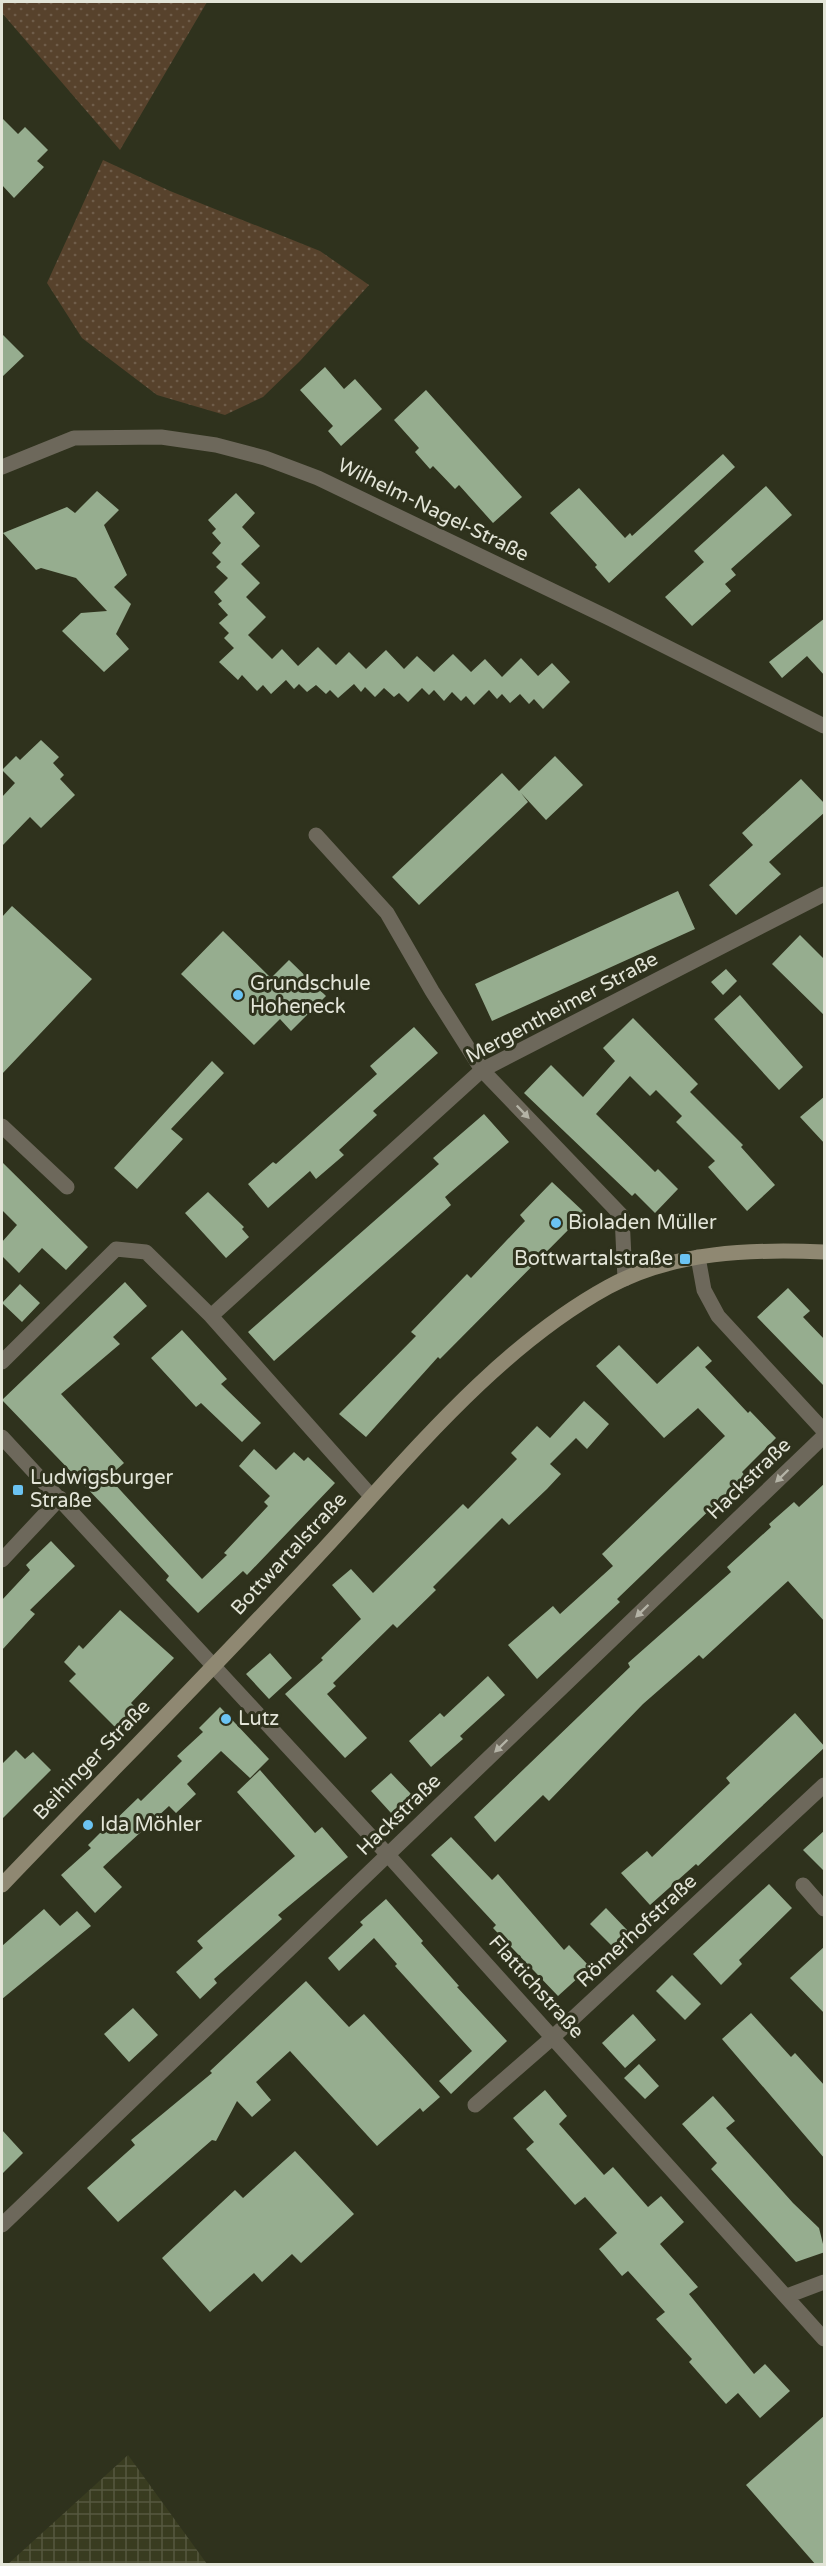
<svg xmlns="http://www.w3.org/2000/svg" width="826" height="2566" viewBox="0 0 826 2566" font-family="'Varela Round',sans-serif">
  <style>
    .industrial { fill: url(#industrial-grid) }
    .park { fill: url(#park-dots) }
    .building { fill: #96ad8f }
    .lines { fill: none; stroke-linecap: round; stroke-linejoin: round }
    .street { stroke: #6d685b; stroke-width: 15 }
    .secondary { stroke: #8f8872; stroke-width: 15 }
    .oneway { fill: #b4b3a6 }
    .poi-dot { fill: #6bc3f2; stroke: #2f321d; stroke-width: 2 }
    .labels { text-anchor: middle; dominant-baseline: central; stroke-width: 6; stroke-linejoin: round; paint-order: stroke }
    .street-label { font-size: 20px; fill: #e3e5d8; stroke: #2f321d }
    .poi-label { font-size: 20px; fill: #e3e5d8; stroke: #2f321d; text-anchor: start }
  </style>
  <defs>
    <pattern id="industrial-grid" width="8" height="8" patternUnits="userSpaceOnUse" patternTransform="scale(1.5)"><rect width="8" height="8" fill="#393c20"/><path d="M0 4h8M4 0v8" fill="none" stroke="#565840"/></pattern>
    <pattern id="park-dots" width="8" height="8" patternUnits="userSpaceOnUse" patternTransform="scale(1.5)"><rect width="8" height="8" fill="#57422c"/><path d="M2 2h.1M6 6h.1" fill="none" stroke="#6f5d4a" stroke-width="1.8" stroke-linecap="round"/></pattern>
  </defs>
  <rect width="100%" height="100%" fill="#2f321d"/>
  <path class="industrial" d="M128,2455L207,2564H8Z"/>
  <path class="park" d="M2,2H207L120,150L2,13Z
    M103,160L170,191L320,251L369,285L300,361L263,397L225,415L157,395L82,338L47,283Z"/>
  <path class="building" d="M2,118L18,134L25,127L48,150L37,161L44,167L14,198L2,185Z
    M2,334L24,356L2,377Z
    M325,367L344,389L355,379L382,409L341,446L328,431L333,426L300,390Z
    M426,390L522,497L493,523L459,485L455,489L433,466L430,469L415,452L419,448L394,420Z
    M723,454L735,467L609,583L595,567L597,565L550,513L579,488L625,538L630,533L632,536Z
    M766,486L792,515L731,569L736,575L725,584L731,591L692,626L665,597L704,562L694,551Z
    M97,491L119,510L104,525L127,575L114,587L131,604L116,634L129,649L104,672L62,631L81,613L107,611L76,578L41,568L36,570L3,533L67,507L75,513Z
    M236,493L255,513L242,527L260,546L241,564L260,583L246,597L266,617L248,635L272,659L282,649L298,666L318,647L336,665L349,652L366,669L386,650L404,669L417,656L434,672L453,654L471,672L485,659L502,677L521,658L538,676L552,663L570,682L543,709L534,699L529,704L520,694L510,703L502,694L497,699L489,690L474,705L466,696L461,701L452,692L444,701L434,690L429,695L422,688L408,702L399,693L394,697L384,688L375,697L365,687L361,692L354,684L338,698L330,690L326,694L316,685L307,692L299,684L294,689L286,680L271,694L263,685L257,691L242,675L238,680L219,662L234,648L224,638L229,633L219,623L228,615L218,604L222,601L214,592L228,578L216,567L221,562L212,553L221,543L212,533L216,529L208,520Z
    M825,618V676L807,656L782,678L769,662Z
    M41,740L59,757L53,763L64,775L60,779L75,795L41,828L30,817L2,846V797L15,783L2,770L16,756L20,760Z
    M555,756L583,785L546,820L521,793L528,802L419,905L392,877L502,773L519,791Z
    M801,779L825,804V812L769,862L781,874L736,915L709,885L753,845L742,833Z
    M678,891L695,929L492,1021L475,984Z
    M12,906L92,979L2,1074V917Z
    M223,931L271,978L289,960L326,996L291,1031L280,1019L254,1045L181,974Z
    M800,935L825,960V1016L772,964Z
    M726,969L737,981L723,995L711,982Z
    M740,995L803,1067L779,1090L714,1019Z
    M633,1018L698,1084L690,1092L743,1145L741,1147L775,1185L747,1211L708,1167L715,1161L676,1122L682,1116L656,1090L650,1096L630,1076L596,1114L655,1172L658,1169L678,1189L655,1213L635,1193L632,1196L524,1093L551,1065L583,1097L615,1061L603,1048Z
    M414,1027L438,1053L373,1111L377,1115L339,1150L344,1155L316,1179L310,1171L268,1208L248,1184L273,1162L276,1164L377,1074L370,1066Z
    M212,1061L224,1073L171,1129L183,1139L137,1189L114,1168Z
    M825,1096V1144L800,1117Z
    M484,1114L509,1142L445,1197L451,1205L274,1361L248,1332L439,1164L433,1158Z
    M2,1162L88,1247L66,1270L42,1248L19,1273L2,1256V1242L17,1225L2,1210Z
    M552,1182L585,1213L440,1359L438,1357L366,1437L339,1414L416,1336L411,1332L467,1274L471,1278L525,1221L520,1215Z
    M208,1192L244,1227L242,1229L249,1237L226,1258L185,1213Z
    M125,1282L147,1306L113,1337L120,1344L61,1394L124,1463L115,1471L118,1474L111,1480L202,1579L227,1555L224,1553L268,1506L264,1502L270,1496L239,1466L254,1449L276,1470L294,1452L304,1461L308,1457L335,1483L247,1575L243,1571L198,1613L166,1580L169,1576L106,1508L2,1400Z
    M20,1284L40,1303L22,1322L2,1303Z
    M788,1288L810,1311L803,1317L825,1340V1387L757,1317Z
    M182,1330L227,1379L221,1384L261,1423L242,1442L201,1403L196,1407L151,1358Z
    M619,1345L657,1384L698,1346L712,1361L705,1367L748,1413L750,1411L776,1438L742,1472L745,1476L617,1599L620,1602L537,1679L508,1645L553,1606L560,1614L613,1566L602,1554L725,1436L698,1408L664,1438L596,1366Z
    M584,1401L609,1424L587,1449L576,1438L550,1464L561,1474L547,1489L509,1525L502,1518L433,1587L436,1590L397,1628L393,1624L333,1683L336,1686L327,1694L367,1738L345,1758L285,1694L323,1660L321,1658L361,1619L332,1585L351,1569L373,1593L463,1504L468,1509L517,1459L511,1453L537,1426L550,1438Z
    M825,1483V1622L788,1581L703,1659L699,1655L643,1704L549,1801L543,1795L495,1842L474,1817L630,1667L628,1663L731,1572L727,1567L771,1527L769,1524L794,1502L799,1507Z
    M51,1541L75,1566L30,1610L35,1614L2,1650V1600L30,1570L26,1565Z
    M120,1610L174,1658L131,1703L135,1707L115,1727L69,1681L76,1674L64,1662L79,1645L83,1649Z
    M270,1653L292,1678L269,1699L246,1674Z
    M488,1676L505,1695L460,1736L463,1739L431,1767L409,1741L440,1713L444,1717Z
    M220,1707L269,1759L250,1778L221,1751L187,1784L196,1794L176,1813L169,1806L103,1867L122,1887L95,1913L61,1875L91,1848L88,1845L107,1826L108,1827L138,1798L141,1801L182,1761L177,1756L203,1732L199,1728Z
    M795,1713L825,1747L698,1866L696,1864L650,1905L621,1873L647,1851L652,1857L730,1783L726,1778Z
    M16,1750L25,1759L33,1752L51,1770L2,1819V1764Z
    M260,1770L315,1833L322,1827L348,1857L278,1915L282,1919L214,1979L217,1983L200,1999L176,1972L203,1948L197,1941L295,1856L237,1792Z
    M391,1773L411,1794L391,1813L371,1791Z
    M825,1830V1872L803,1850Z
    M451,1837L492,1880L498,1874L564,1950L569,1945L590,1967L558,1996L493,1928L496,1925L431,1855Z
    M769,1884L792,1908L739,1960L742,1964L721,1985L693,1954Z
    M386,1899L423,1941L421,1943L459,1986L457,1987L507,2041L451,2094L439,2081L472,2051L395,1966L397,1964L374,1938L339,1971L328,1958L363,1925L360,1922Z
    M606,1908L628,1931L612,1946L590,1924Z
    M44,1909L60,1926L77,1911L91,1926L2,1999V1946Z
    M825,1946V2014L790,1978Z
    M672,1975L701,2004L685,2020L656,1991Z
    M306,1981L349,2027L364,2014L440,2097L423,2112L420,2108L377,2146L290,2051L256,2082L271,2100L252,2117L237,2101L216,2141L212,2140L118,2222L87,2188L135,2145L131,2140L212,2073L210,2071Z
    M133,2008L158,2035L129,2062L104,2034Z
    M751,2013L791,2057L795,2053L825,2086V2159L722,2039Z
    M633,2014L656,2040L625,2068L602,2043Z
    M639,2064L659,2086L645,2099L624,2078Z
    M545,2090L567,2116L559,2124L604,2175L613,2167L648,2207L661,2196L684,2222L660,2244L698,2287L689,2294L754,2374L765,2364L790,2391L760,2418L738,2393L726,2404L689,2362L692,2359L656,2319L665,2312L628,2271L622,2276L599,2249L617,2233L585,2197L575,2205L526,2149L534,2142L513,2118Z
    M713,2096L735,2121L726,2128L793,2203L819,2228L825,2252L796,2262L711,2169L717,2163L682,2124Z
    M2,2130L23,2153L2,2174Z
    M295,2151L354,2214L301,2263L292,2254L262,2282L254,2273L210,2312L162,2258L235,2190L243,2198Z
    M825,2415V2565H816L746,2485Z"/>
  <g class="lines">
    <path class="street" d="M2,467L74,438L161,437L216,445L265,458L318,478L609,618L824,726
      M316,835L387,913L432,991L482,1070L622,1216L625,1279
      M2,1126L67,1187
      M698,1257L704,1290L718,1316L824,1431
      M211,1316L482,1070L824,894
      M2,1362L116,1249L146,1252L211,1316L371,1496
      M2,1437L388,1855L824,2339
      M2,1560L60,1498
      M803,1885L824,1909
      M475,2105L553,2037L824,1785
      M2,2225L824,1436
      M787,2296L824,2282"/>
    <path class="secondary" d="M2,1885C109,1773 219,1663 324,1549C409,1457 497,1348 608,1287C674,1251 752,1249 824,1252"/>
  </g>
  <defs><path id="oneway-solid" d="M-6-.8H1V-3.2L6.5 0L1 3.2V.8H-6Z" transform="scale(1.5)"/></defs>
  <g class="oneway">
    <use href="#oneway-solid" transform="translate(523 1112) rotate(46)"/>
    <use href="#oneway-solid" transform="translate(782 1476) rotate(136)"/>
    <use href="#oneway-solid" transform="translate(642 1611) rotate(136)"/>
    <use href="#oneway-solid" transform="translate(501 1746) rotate(136)"/>
  </g>
  <g class="poi-dot">
    <circle cx="238" cy="995" r="6"/>
    <circle cx="556" cy="1223" r="6"/>
    <rect x="679" y="1253" width="12" height="12" rx="3"/>
    <rect x="12" y="1484" width="12" height="12" rx="3"/>
    <circle cx="226" cy="1719" r="6"/>
    <circle cx="88" cy="1825" r="6"/>
  </g>
  <g class="labels">
    <g class="street-label">
      <text transform="translate(433 510) rotate(26)">Wilhelm-Nagel-Straße</text>
      <text transform="translate(562 1008) rotate(-28)">Mergentheimer Straße</text>
      <text transform="translate(749 1479) rotate(-44)">Hackstraße</text>
      <text transform="translate(289 1554) rotate(-47)">Bottwartalstraße</text>
      <text transform="translate(92 1760) rotate(-46)">Beihinger Straße</text>
      <text transform="translate(399 1815) rotate(-44)">Hackstraße</text>
      <text transform="translate(637 1931) rotate(-43)">Römerhofstraße</text>
      <text transform="translate(536 1987) rotate(48)">Flattichstraße</text>
    </g>
    <g class="poi-label">
      <text x="250" y="984">Grundschule<tspan x="250" dy="23">Hoheneck</tspan></text>
      <text x="568" y="1223">Bioladen Müller</text>
      <text x="673" y="1259" text-anchor="end">Bottwartalstraße</text>
      <text x="30" y="1478">Ludwigsburger<tspan x="30" dy="23">Straße</tspan></text>
      <text x="238" y="1719">Lutz</text>
      <text x="100" y="1825">Ida Möhler</text>
    </g>
  </g>
  <rect width="826" height="2566" fill="none" stroke="#e3e5d8" stroke-width="6"/>
</svg>
